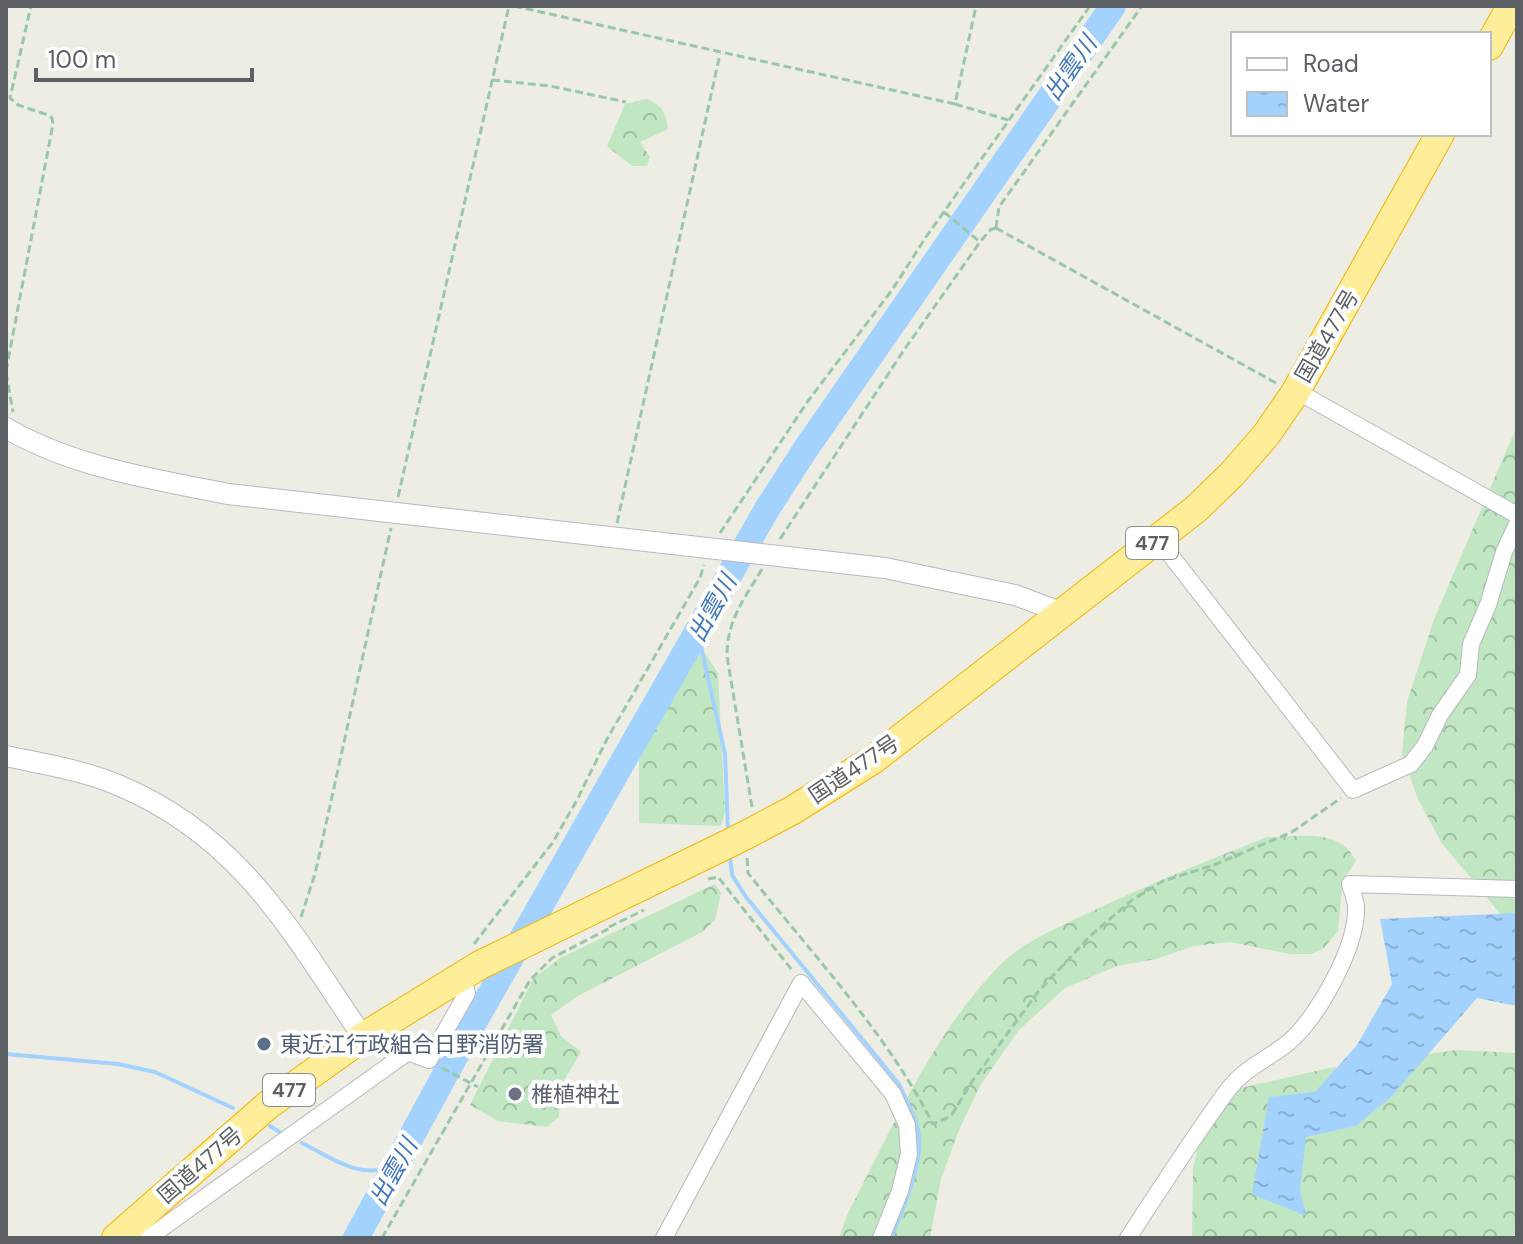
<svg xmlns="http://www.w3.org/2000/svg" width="1523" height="1244" viewBox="0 0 1523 1244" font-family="'DM Sans','Noto Sans JP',sans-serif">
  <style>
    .forest { fill: url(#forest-crowns) }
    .water { fill: url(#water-ripples) }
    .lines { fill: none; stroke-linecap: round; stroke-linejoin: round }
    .stream { stroke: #a3d2ff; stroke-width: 4 }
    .river { stroke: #a3d2ff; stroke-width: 26 }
    .minor-casing { stroke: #b6b9be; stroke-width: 18 }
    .tertiary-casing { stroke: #b6b9be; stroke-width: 22 }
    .trunk-casing { stroke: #f2b300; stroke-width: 30 }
    .path { stroke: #99c7a9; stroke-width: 3; stroke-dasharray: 8 4; stroke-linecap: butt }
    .minor { stroke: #fff; stroke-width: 16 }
    .tertiary { stroke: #fff; stroke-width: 20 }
    .trunk { stroke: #feee9a; stroke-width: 28 }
    .service-dot { fill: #5c6f8a; stroke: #fff; stroke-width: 3 }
    .worship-dot { fill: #6b7280; stroke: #fff; stroke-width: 3 }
    .labels { text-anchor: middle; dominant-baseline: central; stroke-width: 8; stroke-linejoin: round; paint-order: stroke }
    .shield { fill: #fff; stroke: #8d8f92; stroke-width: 2 }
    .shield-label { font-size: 20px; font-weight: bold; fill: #5c5f64 }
    .street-label { font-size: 22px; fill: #5c5f64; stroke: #fff }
    .service-label { font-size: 22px; fill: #4e5e75; stroke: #fff; text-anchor: start }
    .worship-label { font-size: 22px; fill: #5b616d; stroke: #fff; text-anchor: start }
    .water-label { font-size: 24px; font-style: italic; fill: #4177ba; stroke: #fff }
  </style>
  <defs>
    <pattern id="forest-crowns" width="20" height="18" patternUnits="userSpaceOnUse" patternTransform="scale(2)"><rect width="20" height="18" fill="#c0e6c2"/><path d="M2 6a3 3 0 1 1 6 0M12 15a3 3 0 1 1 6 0" fill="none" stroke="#9fbea1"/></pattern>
    <pattern id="water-ripples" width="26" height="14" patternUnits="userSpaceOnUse" patternTransform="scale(2)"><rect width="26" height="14" fill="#a3d2ff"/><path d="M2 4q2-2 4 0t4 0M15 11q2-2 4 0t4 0" fill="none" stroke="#88aed2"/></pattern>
  </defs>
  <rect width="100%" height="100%" fill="#eeede4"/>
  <path class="forest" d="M647,99C662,105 666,113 668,129L640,142L650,157L647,166H632L607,146L625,104Z
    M1517,426V934L1441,842L1418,799L1402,754L1407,702L1434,619Z
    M700,646L718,673L725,812L721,826L639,823V760L651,732Z
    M1267,837C1300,837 1340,827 1356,861L1343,880L1338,931L1323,949L1311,954H1290L1230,942L1194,946L1156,959L1117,966L1065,988L1019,1030L981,1084L959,1130L941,1179L930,1238H839L847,1215C891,1131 931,1036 999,966C1020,944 1054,929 1082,916C1142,887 1204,862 1267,837Z
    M715,884L721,893L715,920L702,932L578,996L551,1015L561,1036L581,1052L560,1087L559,1117L547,1127L498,1121L470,1105L533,979L560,958Z
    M1457,1050L1517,1053V1238H1192L1193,1168L1208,1107L1241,1088L1329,1068Z"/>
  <path class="water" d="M1517,913V1006L1477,998L1393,1095L1356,1126L1306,1137L1300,1190L1306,1216L1252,1194L1269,1097L1315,1092L1357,1045L1392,984L1380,919Z"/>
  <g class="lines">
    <path class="stream" d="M697,628L725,754L728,831
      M730,856L732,875L746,897L899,1084C906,1101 917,1118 919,1137C922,1165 902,1212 891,1238
      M6,1054L118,1064L155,1072L233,1108
      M270,1126L281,1133
      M302,1143C334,1159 362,1182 397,1164"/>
    <path class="river" d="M356,1238L464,1040L767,509L805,450L1113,6"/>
    <defs>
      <path id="minor" d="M1295,393L1309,398L1517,515
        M1158,539L1353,790L1411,764L1425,746L1440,715L1468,675L1471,644L1488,605L1504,552L1517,524
        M148,1238L408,1052L429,1060L467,993L462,976
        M664,1238L801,983L893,1094L907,1125L909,1154L900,1191L881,1238
        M1128,1238C1160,1189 1192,1139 1227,1091C1245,1067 1267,1060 1289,1042C1318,1017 1357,947 1356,908C1356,900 1352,892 1350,884L1517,889"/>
      <path id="tertiary" d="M6,428C73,467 152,479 228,494L885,568L1015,595L1063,613
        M6,756C43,764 82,770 118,785C242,837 291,932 363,1037"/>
      <path id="trunk" d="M1489,46L1511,6
        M116,1238L268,1105L363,1037L480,965L742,837L793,810L874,759L1196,509L1232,474L1266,435L1295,393L1440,134"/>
    </defs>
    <use href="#minor" class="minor-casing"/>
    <use href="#tertiary" class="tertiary-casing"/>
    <use href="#trunk" class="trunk-casing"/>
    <path class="path" d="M514,6L955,104L976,6
      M492,80L550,86L626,102
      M955,104L1008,120
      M944,212L980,242
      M996,228L1276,383
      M996,228L999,207L1142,6
      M6,371L53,124L52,118L48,115L18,105L10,98L31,6
      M6,373L13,412
      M398,497L509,6
      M617,523L720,54
      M720,533L808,401L892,290L926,237L1090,6
      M780,539L904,350L980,242L990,230L996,228
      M752,807L727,656C727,619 744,600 762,569
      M747,858L748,873C812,954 886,1032 933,1124L951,1116L971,1083L1038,992L1090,936L1132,900L1163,881L1214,865L1292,832L1341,798
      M708,879L718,877L792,970
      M301,917L315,874L391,528
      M609,927L644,910
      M474,944L553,842L577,800L607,739L700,578L704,565
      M442,1068L478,1087
      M382,1238L530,980L552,958L610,928"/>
    <use href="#minor" class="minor"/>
    <use href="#tertiary" class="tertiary"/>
    <use href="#trunk" class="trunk"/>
  </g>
  <circle class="service-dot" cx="264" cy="1044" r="8"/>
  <circle class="worship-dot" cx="515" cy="1094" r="8"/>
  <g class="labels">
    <g class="shield">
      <rect x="1126" y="527" width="52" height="32" rx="6"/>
      <rect x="263" y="1074" width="52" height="32" rx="6"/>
    </g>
    <g class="shield-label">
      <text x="1152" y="543">477</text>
      <text x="289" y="1090">477</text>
    </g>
    <g class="street-label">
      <text transform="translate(1327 336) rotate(-60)">国道477号</text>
      <text transform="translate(854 769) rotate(-34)">国道477号</text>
      <text transform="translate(200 1165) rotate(-41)">国道477号</text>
    </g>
    <g class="service-label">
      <text x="280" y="1044">東近江行政組合日野消防署</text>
    </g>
    <g class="worship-label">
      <text x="531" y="1094">椎植神社</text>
    </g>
    <g class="water-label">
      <text transform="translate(1070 68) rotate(-55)">出雲川</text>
      <text transform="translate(712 608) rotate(-61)">出雲川</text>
      <text transform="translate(393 1172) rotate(-61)">出雲川</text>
    </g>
  </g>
  <rect width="1523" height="1244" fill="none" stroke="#5c5f64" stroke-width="16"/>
  <rect x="1231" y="32" width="260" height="104" fill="#ffffff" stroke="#bebfc1" stroke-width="2"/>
  <rect x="1247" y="58" width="40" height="12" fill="#ffffff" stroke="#bebfc1" stroke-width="2"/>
  <text x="1303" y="72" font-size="24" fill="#5c5f64">Road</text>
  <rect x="1247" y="92" width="40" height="24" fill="url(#water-ripples)" stroke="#bebfc1" stroke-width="2"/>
  <text x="1303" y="112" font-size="24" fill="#5c5f64">Water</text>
  <path d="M36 68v12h216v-12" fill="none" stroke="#5c5f64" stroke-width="4"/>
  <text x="48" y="68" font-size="24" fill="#5c5f64" stroke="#ffffff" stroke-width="6" paint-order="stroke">100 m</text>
</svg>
